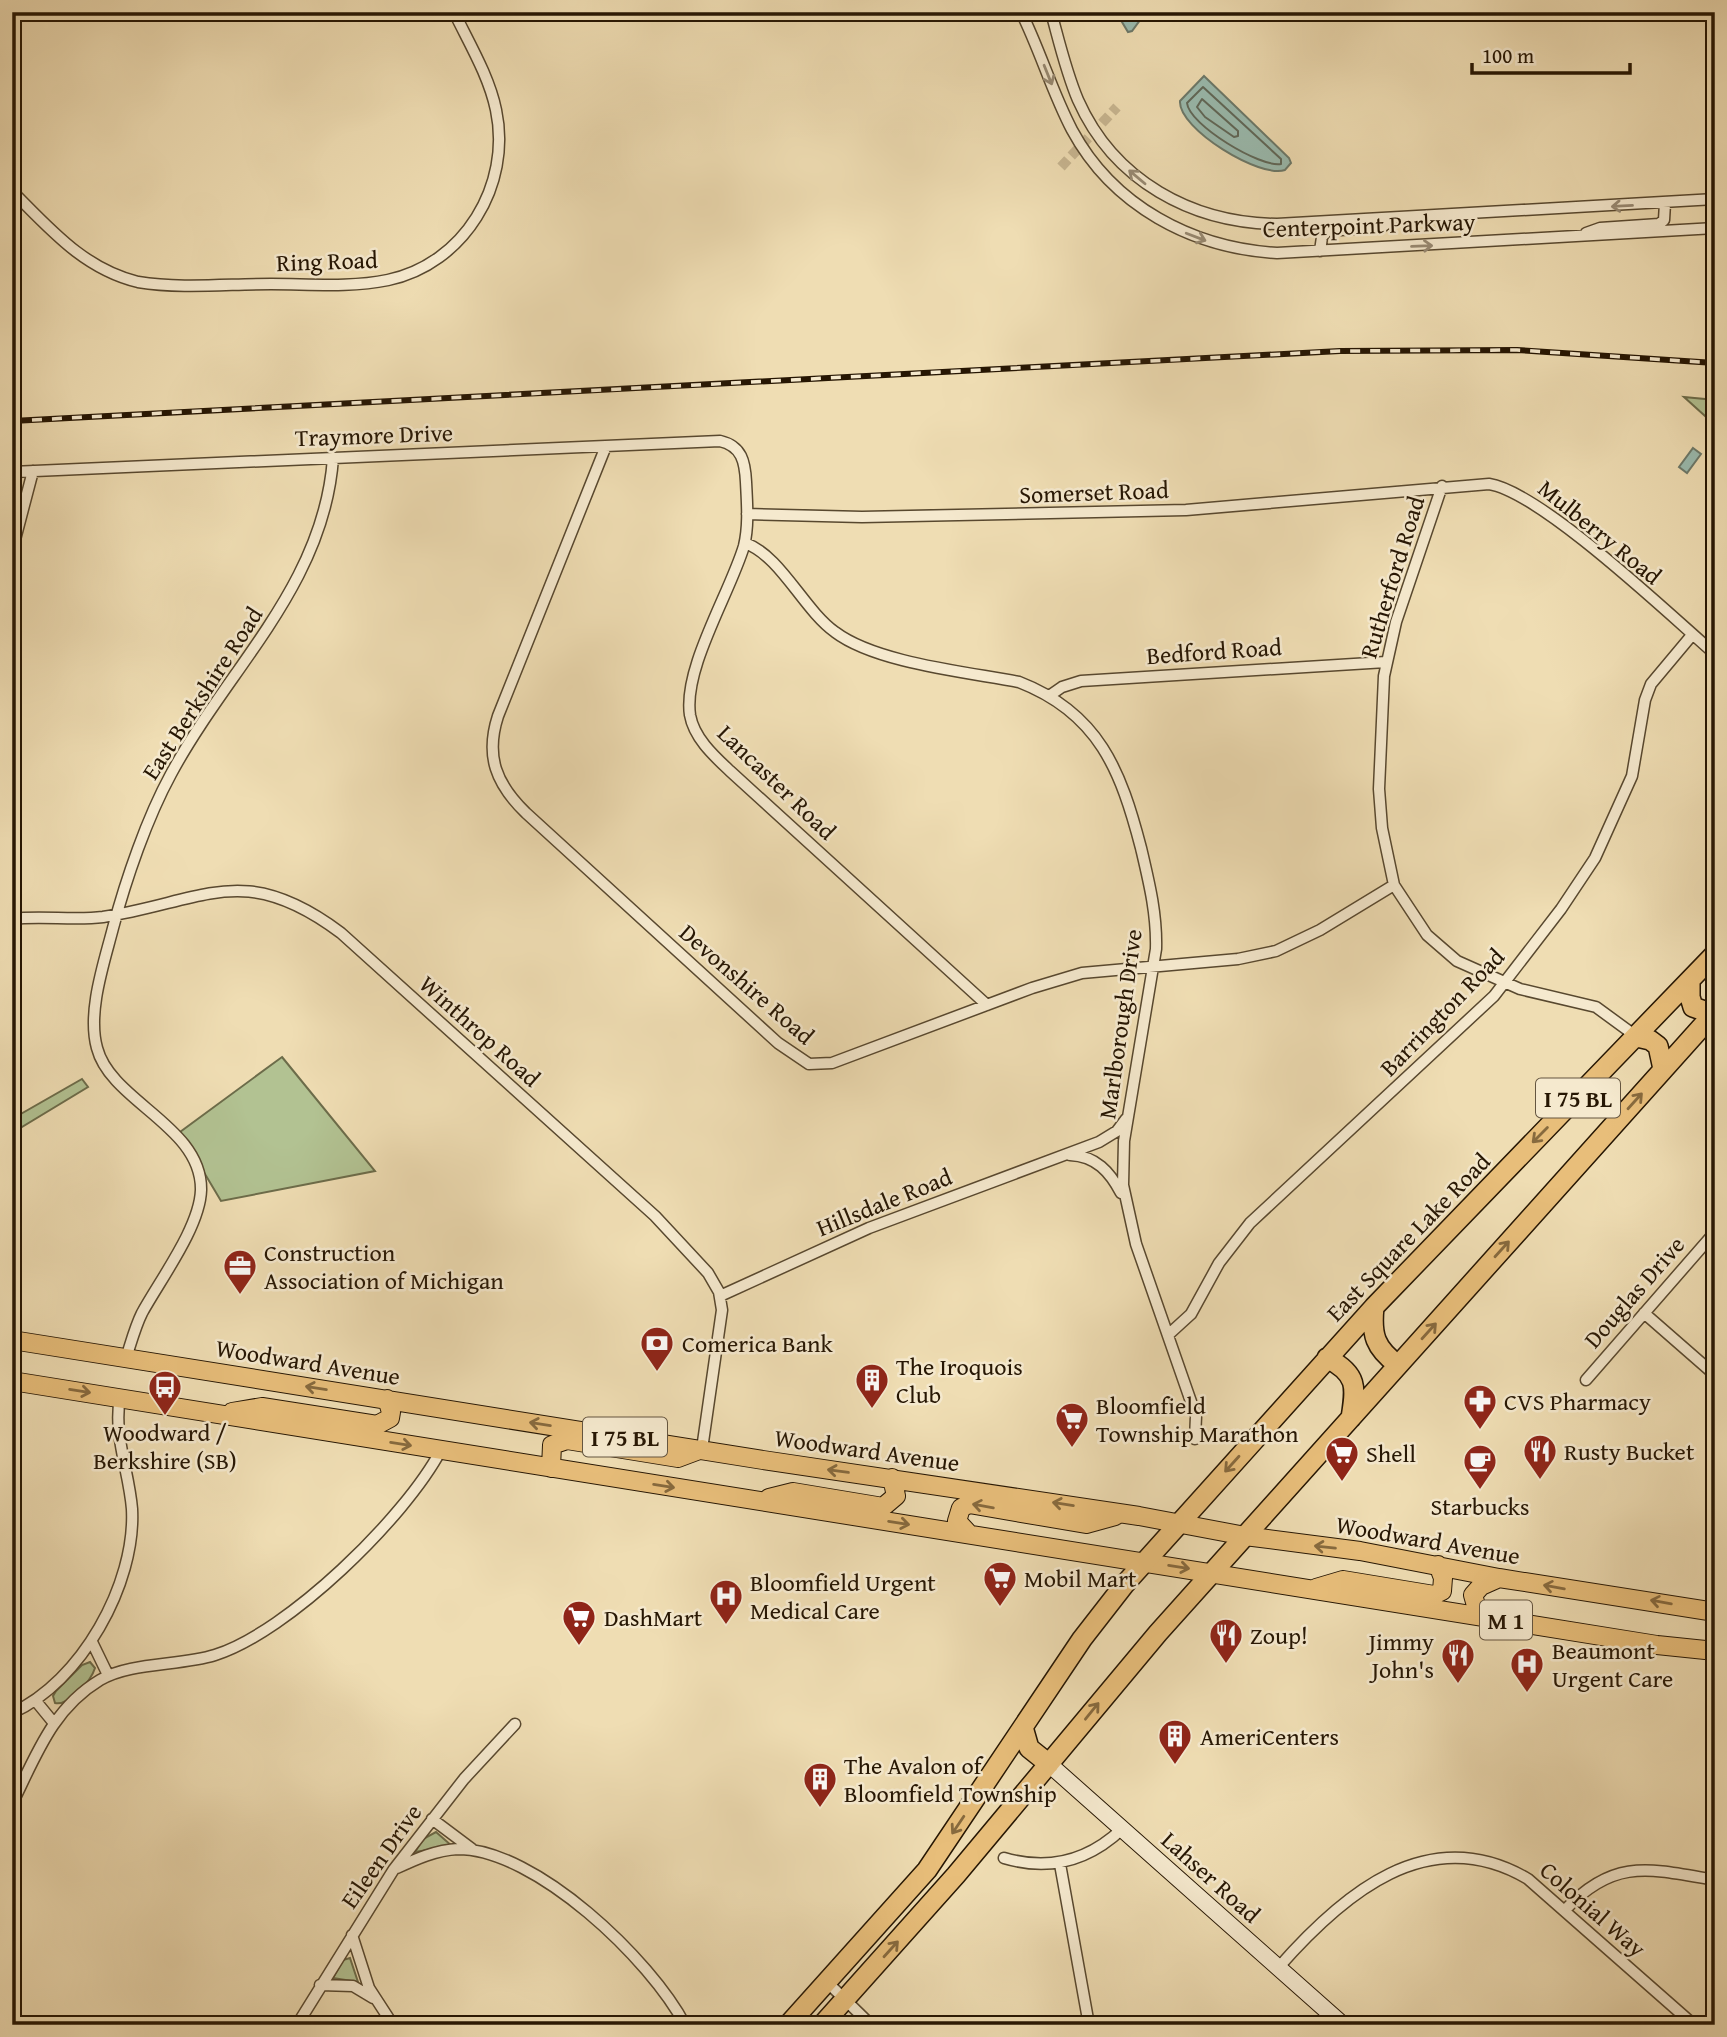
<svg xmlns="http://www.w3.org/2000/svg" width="1727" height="2037" viewBox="0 0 1727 2037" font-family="'Gentium Book Plus',serif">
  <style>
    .green { fill: #b2c292; stroke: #6c6c4a; stroke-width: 2 }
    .water { fill: #9abbaf; stroke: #6c796a; stroke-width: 2 }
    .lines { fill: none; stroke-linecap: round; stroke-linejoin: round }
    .shore { stroke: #606859; stroke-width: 2 }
    .street-tunnel { stroke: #c7b590; stroke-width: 10; stroke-dasharray: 10 5; stroke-linecap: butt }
    .street-casing { stroke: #58482f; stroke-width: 13 }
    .secondary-casing { stroke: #261603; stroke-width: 18 }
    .primary-casing { stroke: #261603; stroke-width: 20 }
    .highway-casing { stroke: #261603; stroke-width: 22 }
    .street { stroke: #f5e9ce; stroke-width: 10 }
    .secondary { stroke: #f5e9ce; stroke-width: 16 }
    .primary { stroke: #e8be7a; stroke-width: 18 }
    .highway { stroke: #e8be7a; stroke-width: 19 }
    .rail-casing { stroke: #261603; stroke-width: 6 }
    .rail { stroke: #f5e9ce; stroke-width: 3.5; stroke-dasharray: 10; stroke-linecap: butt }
    .oneway { stroke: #988a73 }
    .oneway2 { stroke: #876a3e }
    .labels { text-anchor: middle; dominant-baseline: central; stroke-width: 5; stroke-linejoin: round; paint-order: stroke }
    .shield { fill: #f5e9ce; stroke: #645540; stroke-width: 2 }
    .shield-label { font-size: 23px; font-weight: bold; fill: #261603 }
    .street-label { font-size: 24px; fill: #261603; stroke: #f5e9ce }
    .poi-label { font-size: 24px; fill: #261603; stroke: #f5e9ce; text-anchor: start }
  </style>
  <rect width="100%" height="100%" fill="#efddb3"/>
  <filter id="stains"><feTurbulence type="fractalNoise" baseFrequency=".00286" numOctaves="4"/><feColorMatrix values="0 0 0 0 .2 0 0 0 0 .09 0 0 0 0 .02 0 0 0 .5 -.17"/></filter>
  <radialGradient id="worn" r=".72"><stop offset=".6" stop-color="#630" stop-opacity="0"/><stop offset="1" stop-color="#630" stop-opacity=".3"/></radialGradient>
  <path class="green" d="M1684,397L1715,400V425Z
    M282,1057L375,1171L221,1201L180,1132Z
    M82,1079L88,1087L12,1133V1119Z
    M90,1662L95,1668C91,1681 69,1706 55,1703L53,1696L56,1691L82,1665Z
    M436,1832L452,1846L415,1852L423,1839Z
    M350,1958L358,1982L333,1978L343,1960Z"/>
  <path class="water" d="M1116,12H1146L1132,31L1128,32Z
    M1204,76L1289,158L1291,163L1285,170C1261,179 1178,129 1180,101Z
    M1693,448L1701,454L1687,473L1679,467Z"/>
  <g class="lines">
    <path class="shore" d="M1203,87L1281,159V164C1261,168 1189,125 1187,103Z
      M1202,99L1238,131V136L1234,137L1205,117L1197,107Z"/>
    <path class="street-tunnel" d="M1061,167L1117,107"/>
    <defs>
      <path id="street" d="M1021,12C1040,50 1052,92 1072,130C1113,206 1192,248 1277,253L1715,228
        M1051,12C1059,41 1066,72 1078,100C1114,181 1192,223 1277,224L1715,199
        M12,191C50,229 84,269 138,282C181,289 227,284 271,284C309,284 350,288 388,280C464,264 512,185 496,110C489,76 469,43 454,12
        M1586,233L1600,228L1659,224L1664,220L1665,203
        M1320,251L1322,237L1327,231L1382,227L1394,218
        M606,446L498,716C485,756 496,784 526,813L778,1043L809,1064L832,1063L1032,988L1082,973L1238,959L1276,951L1320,930L1394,885
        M12,472L720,441C742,446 745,462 746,482C747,503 749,525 744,546C730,593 683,668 690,715C694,738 714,756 730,771L987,1005
        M1442,486L1396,622L1384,676L1379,789L1382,828L1394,885L1427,935L1457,961L1520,989L1596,1007L1637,1037
        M747,514L862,517L1186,510L1489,484C1541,492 1670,615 1715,654
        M745,543C781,556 803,609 835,632C876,663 967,672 1019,682C1099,713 1121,771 1141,848C1149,882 1157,914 1156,949L1124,1141L1123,1185L1136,1244L1196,1416L1195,1439
        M12,551L33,471
        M1049,696L1062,687L1081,681L1386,662
        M12,919C42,915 73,921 103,917C205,901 244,860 341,933L655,1216L708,1273L719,1292L722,1310L702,1449
        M1070,1155C1096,1156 1110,1172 1121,1193
        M720,1296L869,1228L1099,1142L1117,1131L1126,1119
        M1644,1313L1715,1375
        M1168,1335L1191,1314L1219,1263L1250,1223L1494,996L1561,909L1595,858L1632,776L1645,700L1651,684L1692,635
        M126,1358C131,1343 135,1327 142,1313C160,1280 200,1227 201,1190C202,1126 111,1102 97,1048C87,1012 104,963 113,928C126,879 147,818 171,774C228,668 324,585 333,458
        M1586,1380L1715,1232
        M92,1642L108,1675
        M35,1700L53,1722
        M12,1713C81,1682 136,1584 132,1509C129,1471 113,1435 120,1398
        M12,1804C36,1756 52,1709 100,1680C130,1662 180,1666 215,1655C288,1632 405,1518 441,1450
        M432,1819L472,1849
        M1004,1858C1048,1871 1088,1861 1122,1829
        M1060,1864L1089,2025
        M397,1868C416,1859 436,1850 458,1849C536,1849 651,1960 685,2025
        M1565,1910C1614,1857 1651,1869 1715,1880
        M352,1935L369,1988L393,2025
        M1278,1968C1342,1895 1428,1820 1528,1879L1694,2025
        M827,1982L871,2025
        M320,1985L353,1986L373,1998
        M297,2025L394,1869L464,1779L515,1724"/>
      <path id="secondary" d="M1049,1764L1343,2025"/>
      <path id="primary" d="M12,1340L763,1460L1139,1516L1245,1536L1360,1551L1499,1578L1715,1612
        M12,1381L1657,1645L1715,1651
        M232,1412L262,1407L377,1425L390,1418L391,1412L387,1399
        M551,1468L552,1445L567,1440L678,1458L702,1449
        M769,1498L793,1492L883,1507L896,1496L892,1478
        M969,1534L957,1521L961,1508L969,1504L1086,1524L1115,1516
        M1316,1588L1343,1580L1434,1595L1442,1591L1443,1578L1438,1565
        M1479,1616L1473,1595L1481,1586L1499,1578"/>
      <path id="highway" d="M1690,981V997L1693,1007L1713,1014
        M1637,1037L1650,1040L1658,1046L1663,1069
        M1374,1307C1371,1335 1375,1348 1398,1365
        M1327,1358C1358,1374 1356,1387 1351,1418
        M1023,1727L1029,1748L1049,1764
        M788,2025L927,1870L1082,1639L1124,1585L1374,1307L1715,954
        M822,2025L956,1875L1158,1633L1715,1012"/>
    </defs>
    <use href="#street" class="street-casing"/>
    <use href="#secondary" class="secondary-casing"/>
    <use href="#primary" class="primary-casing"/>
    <use href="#highway" class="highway-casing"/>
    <use href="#street" class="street"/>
    <use href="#secondary" class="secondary"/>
    <use href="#primary" class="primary"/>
    <use href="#highway" class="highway"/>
    <defs>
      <path id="rail" d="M12,421L1340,351L1517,350L1715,363"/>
    </defs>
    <use href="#rail" class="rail-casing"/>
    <use href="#rail" class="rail"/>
  </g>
  <defs><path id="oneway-shaft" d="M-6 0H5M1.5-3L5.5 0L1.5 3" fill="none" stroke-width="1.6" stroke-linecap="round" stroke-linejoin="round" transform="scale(1.75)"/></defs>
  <g class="oneway">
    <use href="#oneway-shaft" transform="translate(1048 75) rotate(68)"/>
    <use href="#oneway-shaft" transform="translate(1137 177) rotate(-140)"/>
    <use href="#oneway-shaft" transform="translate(1622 206) rotate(177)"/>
    <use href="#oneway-shaft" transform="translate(1196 237) rotate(21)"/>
    <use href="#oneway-shaft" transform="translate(1422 246) rotate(-2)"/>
  </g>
  <g class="oneway2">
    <use href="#oneway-shaft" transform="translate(1635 1101) rotate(-48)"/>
    <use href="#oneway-shaft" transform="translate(1540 1135) rotate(135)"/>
    <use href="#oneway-shaft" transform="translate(1502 1249) rotate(-48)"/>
    <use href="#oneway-shaft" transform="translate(1429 1331) rotate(-48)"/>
    <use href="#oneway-shaft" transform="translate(316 1388) rotate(-171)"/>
    <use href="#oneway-shaft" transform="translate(80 1391) rotate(9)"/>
    <use href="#oneway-shaft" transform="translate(540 1424) rotate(-171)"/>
    <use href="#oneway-shaft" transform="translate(401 1444) rotate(9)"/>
    <use href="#oneway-shaft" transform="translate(1232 1464) rotate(132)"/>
    <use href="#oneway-shaft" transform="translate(838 1471) rotate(-172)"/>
    <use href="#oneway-shaft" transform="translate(664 1486) rotate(9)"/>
    <use href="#oneway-shaft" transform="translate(1063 1504) rotate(-171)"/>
    <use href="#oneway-shaft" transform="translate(983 1506) rotate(-170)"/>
    <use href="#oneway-shaft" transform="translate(899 1523) rotate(9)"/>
    <use href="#oneway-shaft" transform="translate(1325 1547) rotate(-174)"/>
    <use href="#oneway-shaft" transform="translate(1179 1567) rotate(9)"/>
    <use href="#oneway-shaft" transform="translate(1554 1587) rotate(-170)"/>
    <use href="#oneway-shaft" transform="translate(1661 1602) rotate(-170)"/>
    <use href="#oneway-shaft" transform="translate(1092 1711) rotate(-51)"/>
    <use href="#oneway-shaft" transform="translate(958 1825) rotate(124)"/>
    <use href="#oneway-shaft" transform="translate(891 1949) rotate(-48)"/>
  </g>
  <defs>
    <symbol id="office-pin" viewBox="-11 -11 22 30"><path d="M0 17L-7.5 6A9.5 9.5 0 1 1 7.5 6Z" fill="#8f2418" stroke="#f5e9ce"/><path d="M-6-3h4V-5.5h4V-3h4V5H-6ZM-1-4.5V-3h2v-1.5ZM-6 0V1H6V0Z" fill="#fff"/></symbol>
    <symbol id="bank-pin" viewBox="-11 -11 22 30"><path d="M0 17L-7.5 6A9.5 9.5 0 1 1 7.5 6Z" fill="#8f2418" stroke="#f5e9ce"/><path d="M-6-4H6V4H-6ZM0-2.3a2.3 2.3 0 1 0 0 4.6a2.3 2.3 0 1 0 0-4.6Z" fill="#fff"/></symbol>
    <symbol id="building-pin" viewBox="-11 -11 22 30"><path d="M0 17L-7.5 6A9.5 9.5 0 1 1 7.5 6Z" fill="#8f2418" stroke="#f5e9ce"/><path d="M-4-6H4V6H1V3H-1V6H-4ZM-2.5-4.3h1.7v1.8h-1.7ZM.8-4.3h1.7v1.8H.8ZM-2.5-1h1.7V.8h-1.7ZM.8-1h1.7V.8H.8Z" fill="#fff"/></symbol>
    <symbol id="bus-pin" viewBox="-11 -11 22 30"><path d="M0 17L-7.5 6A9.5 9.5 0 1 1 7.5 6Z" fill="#8f2418" stroke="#f5e9ce"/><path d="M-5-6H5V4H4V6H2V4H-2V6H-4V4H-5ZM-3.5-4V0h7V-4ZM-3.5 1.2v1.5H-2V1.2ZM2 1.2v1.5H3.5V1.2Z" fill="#fff"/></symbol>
    <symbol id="pharmacy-pin" viewBox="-11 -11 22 30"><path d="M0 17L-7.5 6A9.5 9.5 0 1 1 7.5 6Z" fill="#8f2418" stroke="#f5e9ce"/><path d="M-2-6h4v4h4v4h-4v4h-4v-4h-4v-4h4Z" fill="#fff"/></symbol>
    <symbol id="supermarket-pin" viewBox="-11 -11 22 30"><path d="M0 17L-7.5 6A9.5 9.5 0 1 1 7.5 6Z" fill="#8f2418" stroke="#f5e9ce"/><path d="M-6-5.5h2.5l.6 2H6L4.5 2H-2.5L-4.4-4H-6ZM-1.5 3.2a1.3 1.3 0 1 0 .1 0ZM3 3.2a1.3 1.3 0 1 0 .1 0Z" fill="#fff"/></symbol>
    <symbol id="restaurant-pin" viewBox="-11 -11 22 30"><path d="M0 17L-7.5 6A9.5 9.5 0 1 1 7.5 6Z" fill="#8f2418" stroke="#f5e9ce"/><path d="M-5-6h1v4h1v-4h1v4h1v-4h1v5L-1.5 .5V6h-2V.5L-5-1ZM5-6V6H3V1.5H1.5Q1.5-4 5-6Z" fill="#fff"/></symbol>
    <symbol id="cafe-pin" viewBox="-11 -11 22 30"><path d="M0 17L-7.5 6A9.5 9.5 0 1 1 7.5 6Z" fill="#8f2418" stroke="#f5e9ce"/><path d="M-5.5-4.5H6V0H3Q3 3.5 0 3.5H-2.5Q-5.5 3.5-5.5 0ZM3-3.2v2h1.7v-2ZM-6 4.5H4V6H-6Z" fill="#fff"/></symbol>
    <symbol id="hospital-pin" viewBox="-11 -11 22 30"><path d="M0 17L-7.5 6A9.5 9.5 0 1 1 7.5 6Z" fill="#8f2418" stroke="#f5e9ce"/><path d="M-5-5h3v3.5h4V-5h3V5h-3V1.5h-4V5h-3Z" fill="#fff"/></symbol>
  </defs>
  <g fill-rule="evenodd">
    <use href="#office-pin" x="221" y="1247" width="38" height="52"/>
    <use href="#bank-pin" x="638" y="1324" width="38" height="52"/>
    <use href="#building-pin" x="853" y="1361" width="38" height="52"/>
    <use href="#bus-pin" x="146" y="1368" width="38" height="52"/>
    <use href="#pharmacy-pin" x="1461" y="1382" width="38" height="52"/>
    <use href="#supermarket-pin" x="1053" y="1400" width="38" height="52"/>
    <use href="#restaurant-pin" x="1521" y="1432" width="38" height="52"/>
    <use href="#supermarket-pin" x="1323" y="1434" width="38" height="52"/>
    <use href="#cafe-pin" x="1461" y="1442" width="38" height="52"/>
    <use href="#supermarket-pin" x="981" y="1559" width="38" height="52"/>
    <use href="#hospital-pin" x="707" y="1577" width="38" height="52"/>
    <use href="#supermarket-pin" x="560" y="1598" width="38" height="52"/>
    <use href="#restaurant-pin" x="1207" y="1616" width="38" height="52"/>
    <use href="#restaurant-pin" x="1439" y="1636" width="38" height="52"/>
    <use href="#hospital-pin" x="1508" y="1645" width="38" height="52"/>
    <use href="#building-pin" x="1156" y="1717" width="38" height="52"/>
    <use href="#building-pin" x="801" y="1760" width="38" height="52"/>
  </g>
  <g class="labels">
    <g class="shield">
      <rect x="1536" y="1078.5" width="84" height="39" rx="5"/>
      <rect x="583" y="1417.5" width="84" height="39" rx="5"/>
      <rect x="1480" y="1600.5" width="52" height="39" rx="5"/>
    </g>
    <g class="shield-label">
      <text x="1578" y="1098">I 75 BL</text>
      <text x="625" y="1437">I 75 BL</text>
      <text x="1506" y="1620">M 1</text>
    </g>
    <g class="street-label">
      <text transform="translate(1369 225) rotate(-2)">Centerpoint Parkway</text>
      <text transform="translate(327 261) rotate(-2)">Ring Road</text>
      <text transform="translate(374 435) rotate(-2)">Traymore Drive</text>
      <text transform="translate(1094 492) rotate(-2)">Somerset Road</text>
      <text transform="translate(1600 532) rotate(39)">Mulberry Road</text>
      <text transform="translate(1392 577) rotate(-73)">Rutherford Road</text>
      <text transform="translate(1214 651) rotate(-4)">Bedford Road</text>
      <text transform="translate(202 693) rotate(-57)">East Berkshire Road</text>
      <text transform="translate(777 782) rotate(44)">Lancaster Road</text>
      <text transform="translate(747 984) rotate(41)">Devonshire Road</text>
      <text transform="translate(1442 1012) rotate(-46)">Barrington Road</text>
      <text transform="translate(1120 1024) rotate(-82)">Marlborough Drive</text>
      <text transform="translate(480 1031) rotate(42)">Winthrop Road</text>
      <text transform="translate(884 1202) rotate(-22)">Hillsdale Road</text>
      <text transform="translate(1408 1237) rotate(-46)">East Square Lake Road</text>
      <text transform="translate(1634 1292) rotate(-49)">Douglas Drive</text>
      <text transform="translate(308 1362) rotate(9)">Woodward Avenue</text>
      <text transform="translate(867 1450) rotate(8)">Woodward Avenue</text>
      <text transform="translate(1428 1540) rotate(10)">Woodward Avenue</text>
      <text transform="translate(381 1856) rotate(-55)">Eileen Drive</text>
      <text transform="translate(1211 1877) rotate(42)">Lahser Road</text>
      <text transform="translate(1593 1909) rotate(41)">Colonial Way</text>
    </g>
    <g class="poi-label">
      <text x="264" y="1252">Construction<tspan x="264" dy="28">Association of Michigan</tspan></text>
      <text x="682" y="1343">Comerica Bank</text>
      <text x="896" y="1366">The Iroquois<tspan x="896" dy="28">Club</tspan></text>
      <text x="1504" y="1401">CVS Pharmacy</text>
      <text x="1096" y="1405">Bloomfield<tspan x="1096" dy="28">Township Marathon</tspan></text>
      <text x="165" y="1432" text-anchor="middle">Woodward /<tspan x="165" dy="28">Berkshire (SB)</tspan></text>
      <text x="1564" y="1451">Rusty Bucket</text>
      <text x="1366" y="1453">Shell</text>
      <text x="1480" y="1506" text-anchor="middle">Starbucks</text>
      <text x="1024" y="1578">Mobil Mart</text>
      <text x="750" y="1582">Bloomfield Urgent<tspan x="750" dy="28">Medical Care</tspan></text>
      <text x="604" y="1617">DashMart</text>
      <text x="1250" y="1635">Zoup!</text>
      <text x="1434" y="1641" text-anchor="end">Jimmy<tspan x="1434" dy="28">John's</tspan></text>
      <text x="1552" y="1650">Beaumont<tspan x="1552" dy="28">Urgent Care</tspan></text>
      <text x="1200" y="1736">AmeriCenters</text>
      <text x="844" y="1765">The Avalon of<tspan x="844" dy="28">Bloomfield Township</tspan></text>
    </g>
  </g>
  <rect width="1727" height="2037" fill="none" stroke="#efddb3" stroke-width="42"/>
  <rect x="14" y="14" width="1699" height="2009" fill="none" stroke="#261603" stroke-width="3.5"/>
  <rect x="21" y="21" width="1685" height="1995" fill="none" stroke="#261603" stroke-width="2"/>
  <path d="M1472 63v10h158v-10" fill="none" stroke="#261603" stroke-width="3.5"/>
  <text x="1482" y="63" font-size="21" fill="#261603" stroke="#f5e9ce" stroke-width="5" paint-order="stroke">100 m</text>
  <rect width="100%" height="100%" filter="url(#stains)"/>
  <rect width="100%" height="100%" fill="url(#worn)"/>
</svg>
